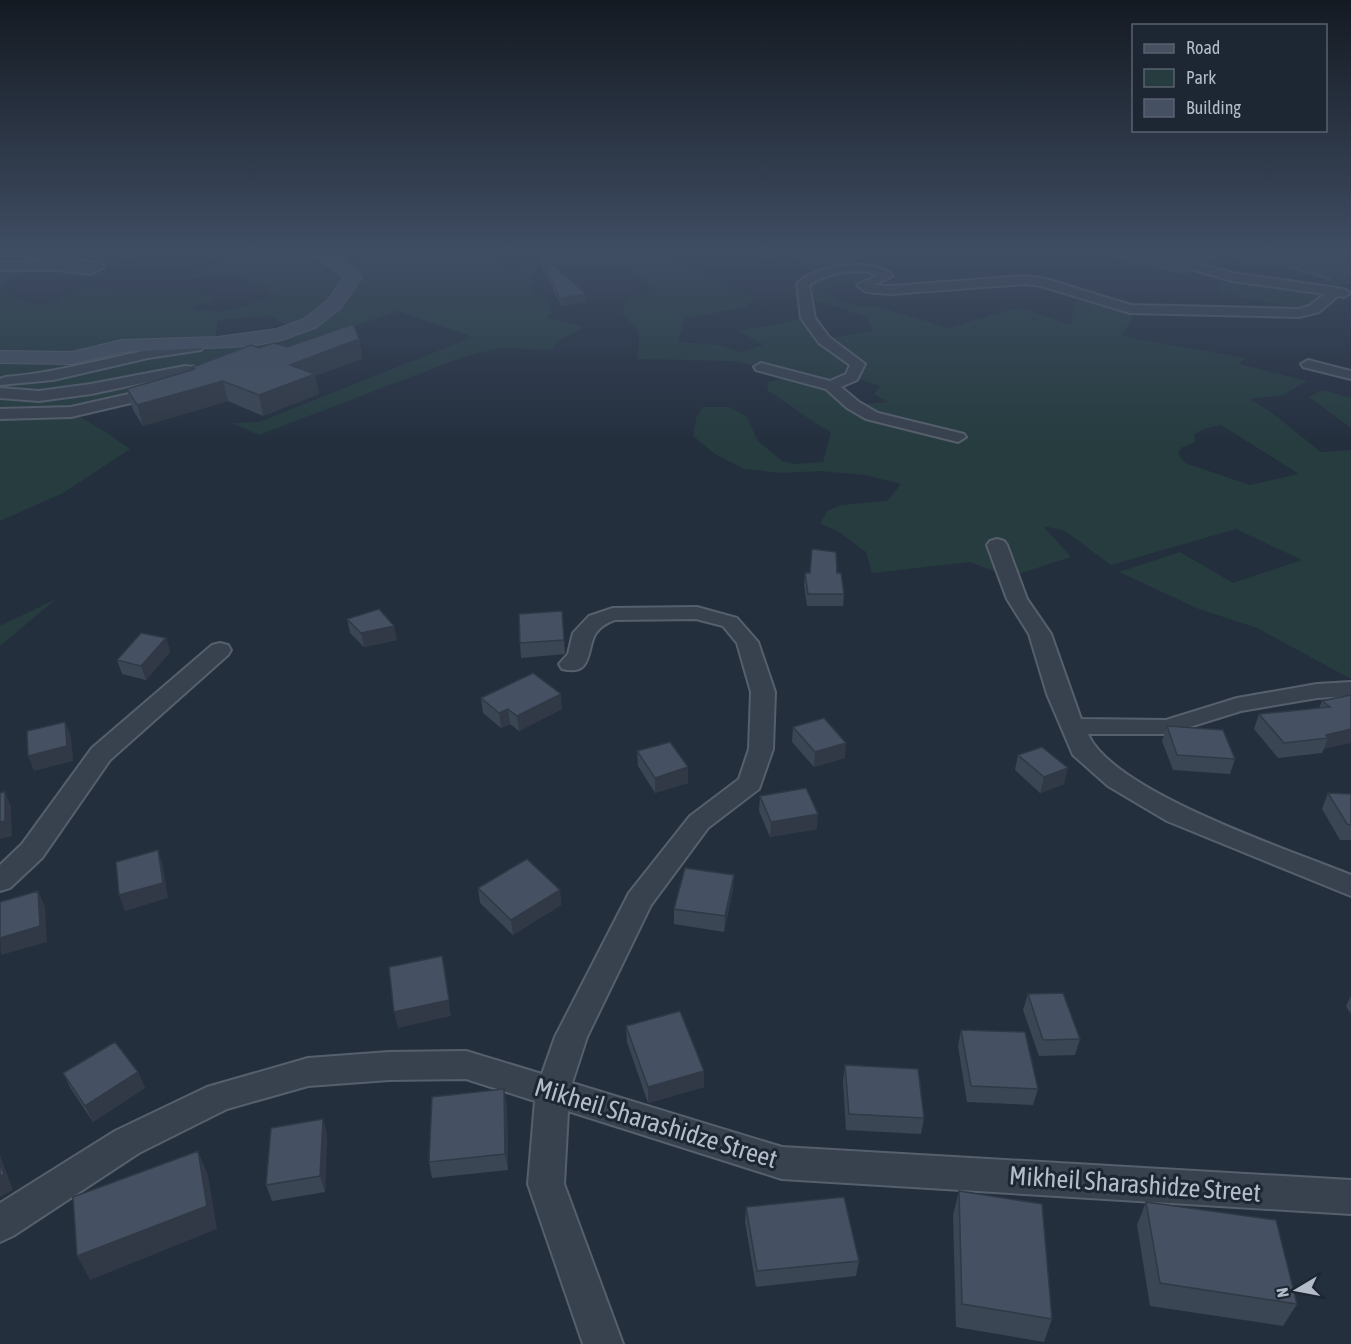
<svg xmlns="http://www.w3.org/2000/svg" width="1351" height="1344" viewBox="0 0 1351 1344" font-family="'Asap Condensed',sans-serif">
  <style>
    .green { fill: #263c3f; fill-rule: evenodd }
    .lines { fill: none; stroke-linecap: round; stroke-linejoin: round }
    .stream { stroke: #394c67; stroke-width: 4 }
    .street-casing { stroke: #565f6c; stroke-width: 4 }
    .secondary-casing { stroke: #565f6c; stroke-width: 2 }
    .street { fill: #38414e; fill-rule: evenodd }
    .secondary { fill: #465061; fill-rule: evenodd }
    .wall { fill: #3b4654 }
    .shaded-wall { fill: #303945 }
    .building { fill: #455162; stroke: #303945; stroke-width: 1.5 }
    .labels { text-anchor: middle; dominant-baseline: central; stroke-width: 6; stroke-linejoin: round; paint-order: stroke }
    .near-street-label { font-size: 26px; fill: #b4bcc9; stroke: #1d2633 }
  </style>
  <rect width="100%" height="100%" fill="#242f3e"/>
  <path class="green" d="M186,254H318L315,262L329,269L358,263L354,259L368,254H499L502,270L538,264C537,273 531,277 529,286L533,294L549,298L552,312L547,318L583,327L558,342L552,350L500,348L463,357L259,435L232,423L259,422L473,337L397,311L256,361L204,371L72,412L106,432L130,449L63,493L0,521V266L30,255L77,263L39,265L1,284C11,298 26,302 42,306L86,286L154,291L185,290L213,296L212,301L190,308L218,312L248,305L273,296L266,288L235,276L181,279L226,260ZM269,316L294,329L215,342L218,320Z
    M554,254H668L679,262L755,298L748,307L685,318L678,342L719,345L740,352L763,345L739,331L808,318L824,339L873,331L867,317L806,297L801,288L813,274L794,254H865L866,256L849,270H865L882,275L859,283L832,287L830,293L842,302L860,306H875L949,328L1019,307L1071,325L1075,301L1098,300L1130,309L1133,319L1121,336L1245,358L1239,364L1307,381L1283,395L1249,399L1268,410L1321,452L1351,450V679L1257,628L1199,609L1119,572L1180,552L1233,583L1302,560L1236,529L1111,565L1065,531L1043,526L1071,557L1009,577L970,562L872,573L866,552L836,530L820,524L827,511L841,505L887,501L901,484L865,475L820,471L782,473L744,469L715,454L693,436L697,415L703,407H728L746,416L758,441L782,461L795,464L823,462L831,432C809,421 790,404 768,391L767,382L791,377L761,367L731,361L637,359C640,336 643,330 623,316L626,299L652,290C639,260 589,261 563,269L549,262ZM852,377L880,386L874,394L888,402L853,405L831,386ZM1221,425L1299,474L1250,485L1185,463L1178,454L1181,448L1195,442L1194,434L1204,429Z
    M1230,254H1336L1351,260V277H1346L1351,281V284L1336,285L1295,266L1243,265Z
    M1229,279L1317,292L1327,298C1325,300 1323,303 1320,304C1301,312 1238,296 1216,292Z
    M1323,390L1351,398V428L1309,397Z
    M56,599L0,646V626Z"/>
  <g class="lines">
    <path class="stream" d="M126,254L129,257
      M1254,254L1329,279"/>
    <defs>
      <path id="street" d="M21,254H46L98,263L104,267L91,274L57,270H0V262H53L23,256Z
        M1144,254H1163L1233,273L1344,289L1350,293L1344,297L1338,296L1319,312L1299,317L1130,313L1041,286L1025,284L891,294L866,292L857,285L878,275C858,267 827,273 809,285L815,318L829,337L865,364L857,380L841,387L859,402L878,413L964,434L966,437L958,442L866,419L847,408L826,389L756,370L754,367L761,363L830,381L846,374L850,365L819,343L801,318L797,284C813,265 875,256 893,276L873,285L891,286L1025,276L1046,279L1131,305L1299,309L1309,306L1325,294L1232,281L1146,256Z
        M196,343L201,344L203,347L201,350L148,358L53,380L0,385V379L5,377C70,372 131,349 196,343Z
        M1308,360L1351,371V379L1303,367L1301,364Z
        M185,366L209,368L214,373L203,384L198,386L190,381L196,375L185,374L91,394L39,401L0,398V388L39,391L91,384Z
        M160,387L168,392L165,395L71,417L0,419V409L71,407Z
        M997,539L1004,541L1007,545L1027,599L1051,634L1081,719L1166,720L1237,698L1317,684L1351,682V696L1317,698L1241,711L1167,734H1088C1113,792 1290,850 1351,875V896L1167,821L1108,786L1073,755L1047,694L1029,634L1007,599L987,545L990,541Z
        M697,607L737,618L758,642L775,692L773,749L759,789L708,828L651,905L587,1037L572,1083L782,1147L1351,1180V1214L782,1179L568,1111L564,1184L623,1344H583L528,1184L535,1101L466,1079L389,1080L308,1086L227,1109L139,1153L13,1236L0,1242V1203L115,1131L207,1087L308,1058L389,1052L466,1051L542,1074L555,1037L629,893L690,816L739,779L749,749L751,692L737,643L723,626L696,619L615,620C607,623 601,626 596,633C586,648 594,677 562,669L559,664L568,654L573,633L589,616L613,608Z
        M220,643L228,645L231,650L228,655L110,760L42,858L10,888L0,891V865L22,844L92,748L212,645Z"/>
      <path id="secondary" d="M310,254C332,254 348,258 362,277L341,308L317,327L282,340L251,346L122,352L72,364L0,363V351L72,352L122,340L218,337L277,329L304,319L328,300L344,277Z"/>
    </defs>
    <use href="#street" class="street-casing"/>
    <use href="#secondary" class="secondary-casing"/>
    <use href="#street" class="street"/>
    <use href="#secondary" class="secondary"/>
  </g>
  <path class="wall" d="M538,254H540L586,294V302L561,306L539,261Z
    M762,254H787L769,259Z
    M1107,254H1161L1195,264L1193,272L1187,275L1152,267L1147,268Z
    M1173,254H1211L1214,255L1212,263Z
    M359,339L362,359L315,376L319,394L263,416L228,401L143,426L133,410L127,389L191,371L190,368L259,348L287,347Z
    M805,573H837L844,594L843,606H807L804,585Z
    M562,611L565,654L521,658L520,643Z
    M347,619L397,640L364,647L350,633Z
    M166,638L170,652L146,680L122,674L117,660Z
    M1351,695L1322,753L1278,758L1254,729L1259,714L1319,708L1322,701Z
    M481,698L562,709L519,731L510,724L501,728L483,713Z
    M1167,726L1235,759L1230,774L1173,770L1162,741Z
    M793,727L845,758L814,767L792,742Z
    M637,751L688,767V783L655,793L638,766Z
    M1018,755L1064,784L1040,793L1015,770Z
    M1328,793L1351,794V840H1340L1322,809Z
    M760,796L817,829L770,837L759,811Z
    M478,888L560,890L561,905L513,935L480,903Z
    M733,890L724,932L674,924V909Z
    M1028,994L1080,1039L1075,1055L1039,1056L1023,1010Z
    M1351,996V1014L1346,1006Z
    M626,1026L704,1087L648,1103L627,1042Z
    M961,1030L1038,1089L1033,1105L967,1102L958,1046Z
    M845,1065L924,1118L921,1134L846,1130L843,1081Z
    M138,1072L145,1088L93,1122L71,1089L63,1073Z
    M507,1105L508,1170L432,1178L429,1162Z
    M323,1119L327,1135L325,1192L272,1201L266,1185Z
    M959,1191L1052,1319L1044,1342L956,1327L953,1215Z
    M1146,1202L1297,1304L1283,1326L1150,1306L1137,1225Z
    M746,1207L859,1261L856,1276L756,1287L745,1222Z"/>
  <path class="shaded-wall" d="M770,254H787L769,259Z
    M1154,259L1152,267L1147,268L1149,260Z
    M1195,264L1193,272L1187,275L1189,266Z
    M586,294V302L561,306L560,298Z
    M359,339L362,359L315,376L319,394L263,416L259,395L290,365Z
    M223,381L228,401L143,426L137,405Z
    M394,626L397,640L364,647L361,633Z
    M166,638L170,652L146,680L141,666Z
    M561,694L562,709L519,731L517,716Z
    M508,709L510,724L501,728L499,713Z
    M65,722L71,736L73,761L34,771L28,756Z
    M1351,729V743L1324,749L1328,738L1326,735Z
    M846,743L845,758L814,767L815,752Z
    M688,767V783L655,793V778Z
    M1068,768L1064,784L1040,793L1044,777Z
    M5,792L11,807L12,836L0,839V822Z
    M818,814L817,829L770,837L771,822Z
    M158,850L163,866L168,898L125,911L119,895Z
    M734,875L733,890L724,932L725,916Z
    M560,890L561,905L513,935L511,920Z
    M38,891L45,907L47,942L1,955L0,938Z
    M442,956L451,1016L398,1028L394,1012Z
    M704,1071V1087L648,1103V1087Z
    M138,1072L145,1088L93,1122L85,1106Z
    M504,1089L507,1105L508,1170L505,1154Z
    M323,1119L327,1135L325,1192L320,1176Z
    M198,1151L208,1175L217,1229L90,1280L77,1256Z
    M0,1155L13,1190L0,1197Z"/>
  <path class="building" d="M539,254H540L586,294L560,298Z
    M1132,254H1161L1195,264L1189,266L1154,259L1149,260Z
    M353,324L359,339L290,365L315,374L259,395L223,381L137,405L127,389L195,369L190,368L251,345L259,348L274,343L287,347Z
    M812,549L836,552L837,573H841L844,594H808L805,573H810Z
    M379,609L394,626L361,633L347,619Z
    M562,611L564,640L520,643L519,614Z
    M141,633L166,638L141,666L117,660Z
    M533,673L561,694L517,716L508,709L499,713L481,698Z
    M1351,695V729L1326,735L1328,738L1284,743L1259,714L1330,707L1322,701Z
    M824,718L846,743L815,752L793,727Z
    M65,722L67,746L28,756L27,731Z
    M1167,726L1223,730L1235,759L1177,755Z
    M670,742L688,767L655,778L637,751Z
    M1042,747L1068,768L1044,777L1018,755Z
    M806,788L818,814L771,822L760,796Z
    M5,792V821L0,822V793Z
    M1328,793L1351,794V825L1347,824Z
    M158,850L163,883L119,895L116,862Z
    M527,859L560,890L511,920L478,888Z
    M685,868L734,875L725,916L674,909Z
    M38,891L40,926L0,938V902Z
    M442,956L449,1000L394,1012L389,967Z
    M1063,993L1080,1039L1043,1040L1028,994Z
    M680,1011L704,1071L648,1087L626,1026Z
    M961,1030L1025,1032L1038,1089L971,1086Z
    M115,1042L138,1072L85,1106L63,1073Z
    M845,1065L918,1069L924,1118L849,1114Z
    M504,1089L505,1154L429,1162L432,1097Z
    M323,1119L320,1176L266,1185L271,1128Z
    M198,1151L207,1206L77,1256L73,1197Z
    M0,1163L4,1174L0,1176Z
    M959,1191L1042,1204L1052,1319L962,1304Z
    M844,1197L859,1261L757,1271L746,1207Z
    M1146,1202L1276,1220L1297,1304L1160,1283Z"/>
  <linearGradient id="sky" x2="0" y2="1"><stop stop-color="#141a22"/><stop offset="0.57" stop-color="#3f4d63"/><stop offset="1" stop-color="#3f4d63" stop-opacity="0"/></linearGradient>
  <rect width="1351" height="442" fill="url(#sky)"/>
  <g class="labels">
    <g class="near-street-label">
      <text transform="translate(656 1123) rotate(17)">Mikheil Sharashidze Street</text>
      <text transform="translate(1135 1184) rotate(4)">Mikheil Sharashidze Street</text>
    </g>
  </g>
  <rect x="1132" y="24" width="195" height="108" fill="#1d2633" stroke="#59626f" stroke-width="1.5"/>
  <rect x="1144" y="44" width="30" height="9" fill="#465061" stroke="#59626f" stroke-width="1.5"/>
  <text x="1186" y="54" font-size="18" fill="#b4bcc9">Road</text>
  <rect x="1144" y="69" width="30" height="18" fill="#263c3f" stroke="#59626f" stroke-width="1.5"/>
  <text x="1186" y="84" font-size="18" fill="#b4bcc9">Park</text>
  <rect x="1144" y="99" width="30" height="18" fill="#455162" stroke="#59626f" stroke-width="1.5"/>
  <text x="1186" y="114" font-size="18" fill="#b4bcc9">Building</text>
  <g transform="translate(1297 1290) rotate(260)" stroke="#1d2633" stroke-width="4.5" paint-order="stroke">
  <path d="M0-4.5L10 22L0 15L-10 22Z" fill="#b4bcc9"/>
  <text y="-9" font-size="16" font-weight="bold" text-anchor="middle" fill="#b4bcc9">N</text>
  </g>
</svg>
